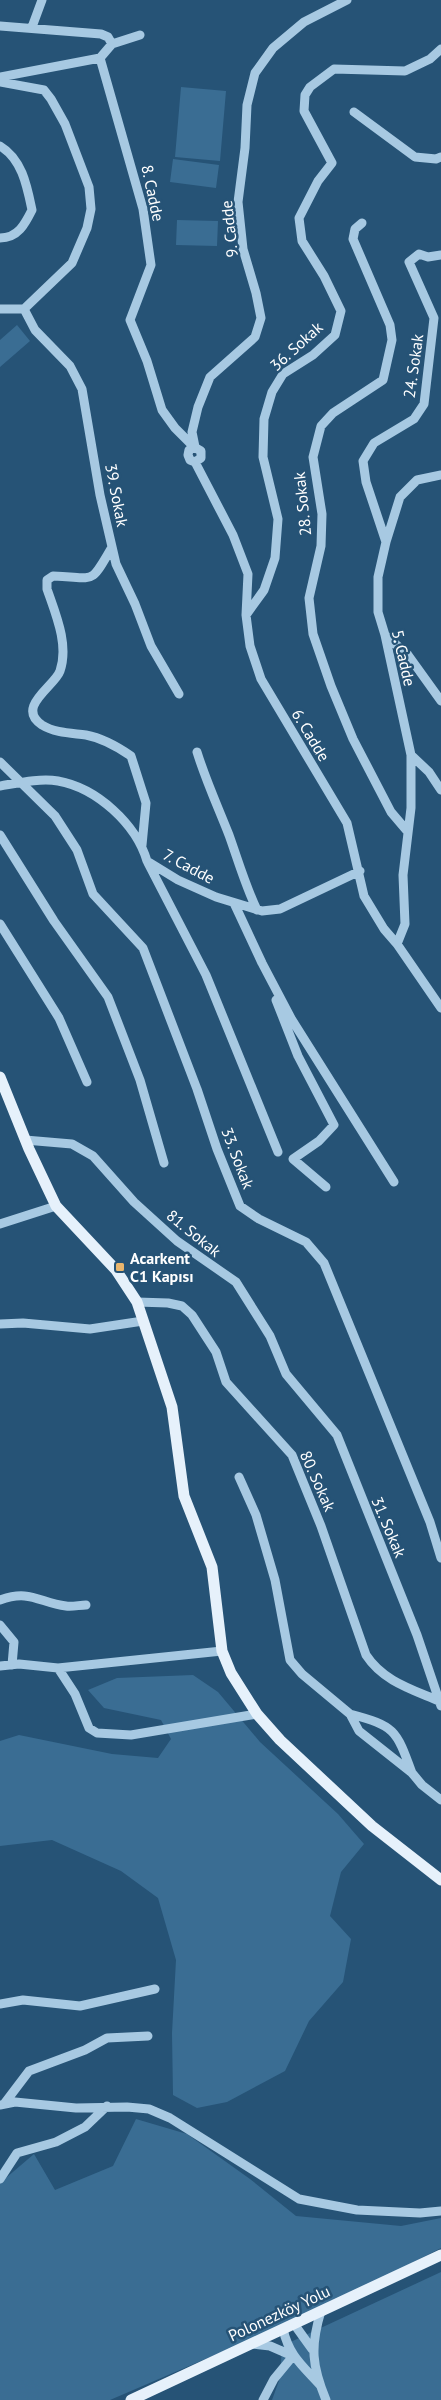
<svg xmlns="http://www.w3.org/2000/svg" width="441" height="2400" viewBox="0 0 441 2400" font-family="'PT Sans',sans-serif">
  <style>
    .green { fill: #3a6d93 }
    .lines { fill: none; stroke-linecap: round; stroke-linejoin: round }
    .minor { stroke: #a7c9e2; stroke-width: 9 }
    .major { stroke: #e6f1fb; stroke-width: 11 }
    .poi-dot { fill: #eab66d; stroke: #265376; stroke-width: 2 }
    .labels { text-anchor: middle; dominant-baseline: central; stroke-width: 5; stroke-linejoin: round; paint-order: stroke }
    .street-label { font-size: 16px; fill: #fff; stroke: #265376 }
    .poi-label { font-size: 16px; font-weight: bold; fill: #fff; stroke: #265376; text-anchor: start }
  </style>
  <rect width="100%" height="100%" fill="#265376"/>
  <path class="green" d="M181,87L226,91L220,161L175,157Z
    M173,159L219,165L216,188L170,182Z
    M177,220L218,221L217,246L176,245Z
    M17,325L30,341L0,367V340Z
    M193,1675L218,1692L260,1742L338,1814L364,1844L341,1872L330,1916L351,1939L343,1982L309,2021L285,2071L227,2102L197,2108L173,2095L172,2033L176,1960L158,1898L121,1871L52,1840L0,1846V1741L19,1735L112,1754L158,1758L171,1739L161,1720L104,1708L88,1690L117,1678Z
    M136,2119L187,2134L250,2179L296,2216L401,2226L441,2218V2248L324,2308L110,2400H0V2183L34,2154L55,2190L113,2166Z
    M441,2272V2400H272L280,2378L282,2346Z"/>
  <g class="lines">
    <path class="minor" d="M0,26L101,34L108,37L112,44L100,58
      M32,27L42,0
      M112,44L140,35
      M100,58L143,209L151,265L130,320L147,361L162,410L175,428L194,447L201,451V458L195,462L190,460L188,455L189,450L194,447
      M0,77L100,58
      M0,82L44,90L51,99L65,124L89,187L91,209L87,228L72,263L24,309H0
      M354,112L415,157L436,159L441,157
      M0,146C22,159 27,186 32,210C25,224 18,238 0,238
      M362,223L355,229L353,239L390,325L392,340L383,380L333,413L321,426L313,457L322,514L321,546L309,598L313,634L331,686L353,739L391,812L408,832
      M24,309L35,330L70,366L82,389L100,495L116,564L135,604L151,646L179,694
      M195,447L192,432L198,407L210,377L255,337L261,318L256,293L243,249L238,202L245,148L247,105L255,73L273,48L304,22L347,0
      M195,462L233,535L248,574L246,615L250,646L261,679L347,823L364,896L384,929L397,944L441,1008
      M386,542L366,482L363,461L374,443L414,419L424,404L434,318L409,262L419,254L428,257L441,255
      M112,547C89,587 96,577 53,576L47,580V589C56,615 69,645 60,671C55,686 15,707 42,725C55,733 71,733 86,735C102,738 118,747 131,756L146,803L142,845
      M246,615L264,590L275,558L278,519L263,457L264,419L272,392L283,374L313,355L335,335L341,311L324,276L302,241L299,218L318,181L332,163L304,111L305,95L310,87L334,69L405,71L430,59L441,49
      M385,635L408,655L441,701
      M197,752C206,781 218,807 229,835C238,860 245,885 257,910
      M411,755L429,772L441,790
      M0,762L55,816L77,850L93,894L143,948L197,1089L217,1149L240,1206L259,1219L306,1242L324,1263L430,1522L441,1558
      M0,786C18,783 40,778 58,781C97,788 136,824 147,861L178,880L216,897L262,911L280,909L360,871
      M0,835L54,921L108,997L140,1080L164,1163
      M148,863L206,975L278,1152
      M234,903L262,963L292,1020L394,1182
      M0,924L59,1018L87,1082
      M397,944L405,924L403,875L411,808V755L385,635L378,612V577L386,542L400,497L417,480L441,475
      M276,1000L298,1056L334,1125L319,1141L293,1159L326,1187
      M25,1140L72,1144L93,1156L134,1202L177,1241L236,1282L270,1336L286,1374L337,1435L417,1635L441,1706
      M0,1224L56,1206
      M137,1302L168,1303L182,1306L192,1315L216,1352L226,1382L292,1455L321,1526L366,1655C383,1681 411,1689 439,1701
      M0,1324L23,1323L90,1329L143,1321
      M239,1477L256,1515L275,1580L290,1660L302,1674L350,1714L359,1731L412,1773L422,1785L441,1800
      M0,1600C30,1589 40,1603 66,1606C72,1607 80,1605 86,1605
      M0,1625L14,1642L12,1665
      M0,1666L19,1664L58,1668L222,1651
      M58,1668L75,1694L89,1728L97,1733L131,1735L257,1714
      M350,1714C395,1726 396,1729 412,1773
      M0,2004L23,2000L80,2006L155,1989
      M4,2104L29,2071L85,2050L107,2038L148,2036
      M0,2105L15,2102L76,2108L127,2107L149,2109L170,2118L299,2199L357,2210L420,2213L441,2211
      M0,2179L17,2153L56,2142L85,2127L107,2106
      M321,2311C310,2347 312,2366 326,2400
      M294,2324L312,2349
      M283,2329C289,2356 303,2366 320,2385
      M253,2344L270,2346L293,2356
      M263,2400L274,2379L293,2356"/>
    <path class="major" d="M0,1077L29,1149L56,1206L116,1270L137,1302L172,1407L184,1496L212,1567L222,1651L231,1673L257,1714L280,1740L372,1826L441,1880
      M131,2400L441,2255"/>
  </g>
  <rect class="poi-dot" x="115" y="1262" width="10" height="10" rx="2.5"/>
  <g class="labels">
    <g class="street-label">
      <text transform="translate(153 193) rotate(78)">8. Cadde</text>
      <text transform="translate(229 229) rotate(-96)">9. Cadde</text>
      <text transform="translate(296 346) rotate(-42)">36. Sokak</text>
      <text transform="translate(413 366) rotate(-82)">24. Sokak</text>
      <text transform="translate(117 495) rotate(79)">39. Sokak</text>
      <text transform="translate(302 504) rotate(-96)">28. Sokak</text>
      <text transform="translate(404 658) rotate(77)">5. Cadde</text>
      <text transform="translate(311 735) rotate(59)">6. Cadde</text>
      <text transform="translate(189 866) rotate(28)">7. Cadde</text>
      <text transform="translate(238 1158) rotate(69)">33. Sokak</text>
      <text transform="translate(194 1233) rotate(39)">81. Sokak</text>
      <text transform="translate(318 1481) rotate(66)">80. Sokak</text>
      <text transform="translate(389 1527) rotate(67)">31. Sokak</text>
      <text transform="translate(279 2313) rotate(-25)">Polonezköy Yolu</text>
    </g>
    <g class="poi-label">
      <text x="130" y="1258">Acarkent<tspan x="130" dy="18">C1 Kapısı</tspan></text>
    </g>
  </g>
</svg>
